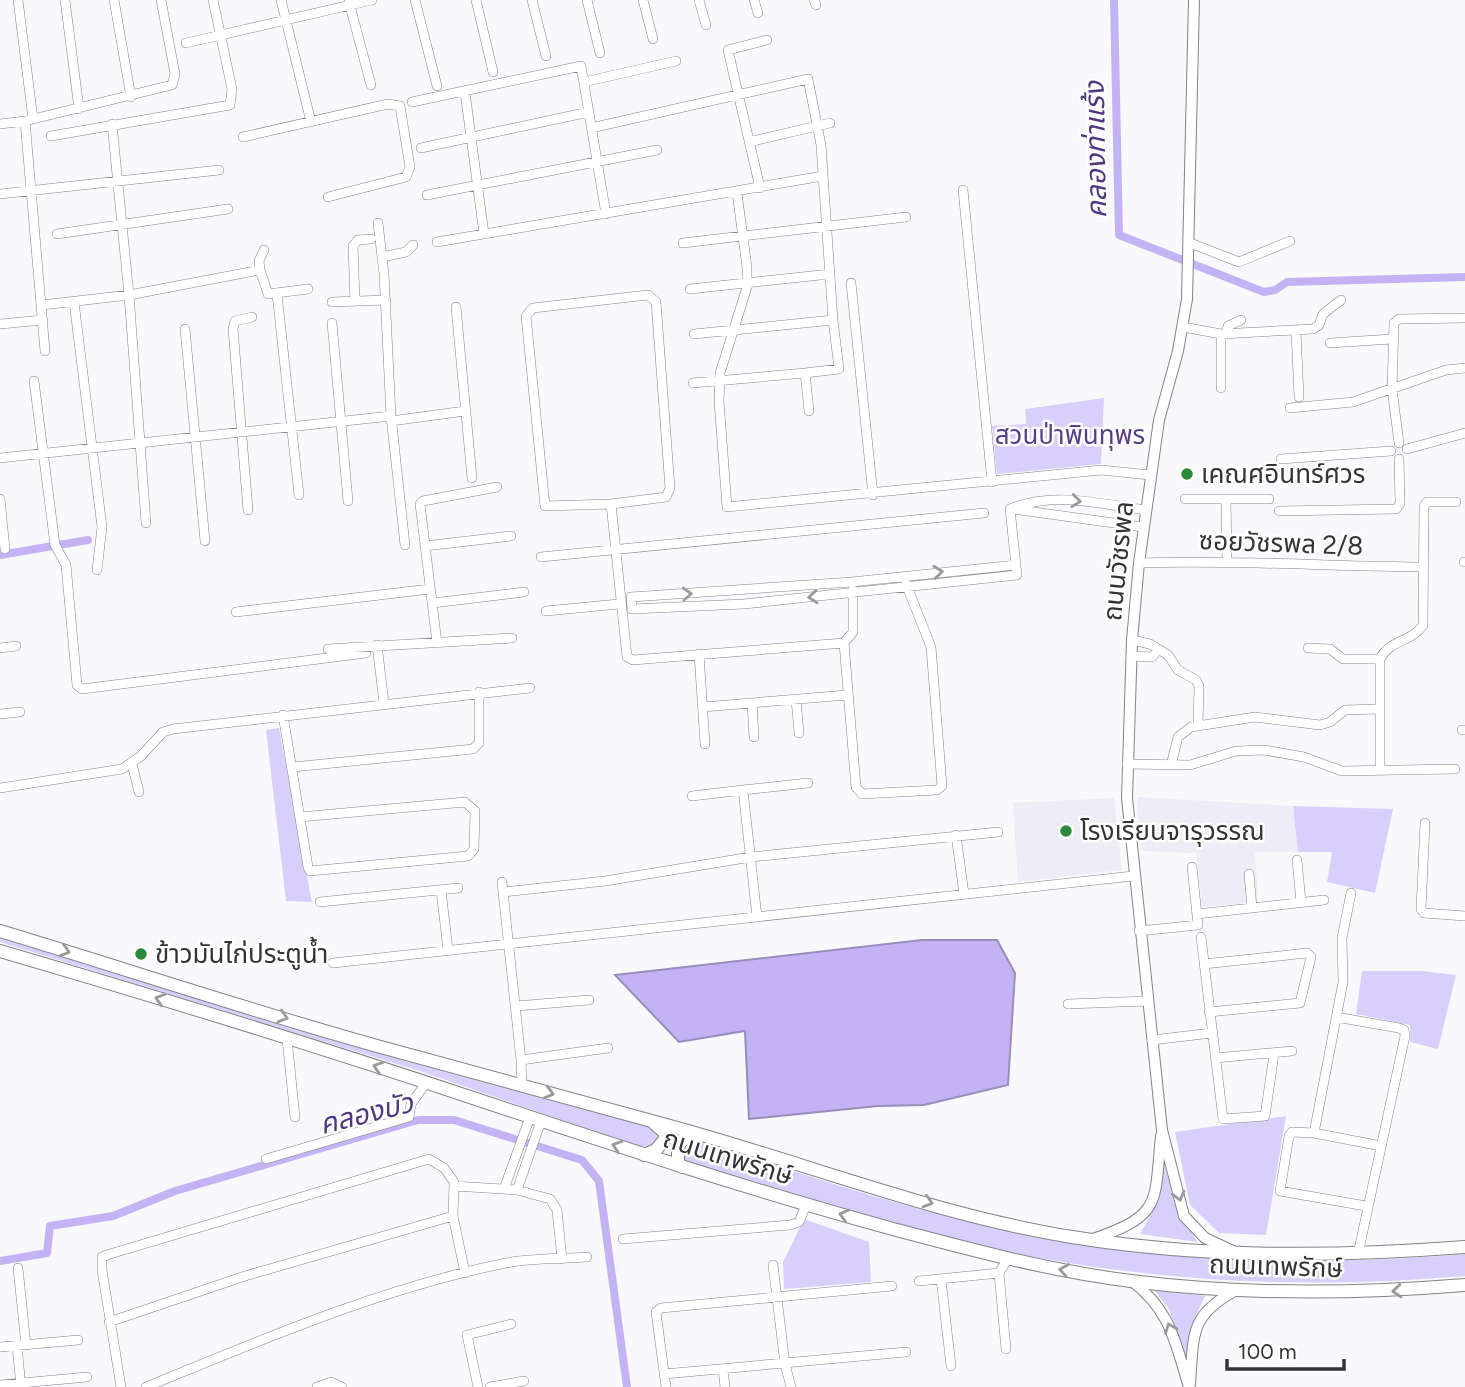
<svg xmlns="http://www.w3.org/2000/svg" width="1465" height="1387" viewBox="0 0 1465 1387" font-family="Figtree,'Noto Sans Thai',sans-serif">
  <style>
    .built { fill: #eeecf7 }
    .green { fill: #d9cffc }
    .water { fill: #c3b3f4; stroke: #988dbb; stroke-width: 2 }
    .lines { fill: none; stroke-linecap: round; stroke-linejoin: round }
    .canal { stroke: #c3b3f4; stroke-width: 8 }
    .minor-casing { stroke: #838286; stroke-width: 10 }
    .tertiary-casing { stroke: #838286; stroke-width: 12 }
    .secondary-casing { stroke: #838286; stroke-width: 14 }
    .minor { stroke: #fff; stroke-width: 9 }
    .tertiary { stroke: #fff; stroke-width: 10 }
    .secondary { stroke: #fff; stroke-width: 12 }
    .oneway { stroke: #9a9a9a }
    .poi-dot { fill: #2d893a; stroke: #fff; stroke-width: 2.5 }
    .labels { text-anchor: middle; dominant-baseline: central; stroke-width: 5; stroke-linejoin: round; paint-order: stroke }
    .park-label { font-size: 26px; fill: #583f8b; stroke: #fff }
    .poi-label { font-size: 26px; fill: #343435; stroke: #fff; text-anchor: start }
    .street-label { font-size: 26px; fill: #343435; stroke: #fff }
    .water-label { font-size: 28px; font-style: italic; fill: #503782; stroke: #fff }
  </style>
  <rect width="100%" height="100%" fill="#f9f9fd"/>
  <path class="built" d="M1137,797L1293,806L1298,852H1255L1258,902L1202,907L1196,853L1141,851Z
    M1114,798L1122,870L1018,882L1013,803Z"/>
  <path class="green" d="M1104,398L1101,464L997,474L992,426L1026,424L1025,409Z
    M279,728L312,902L286,901L266,730Z
    M1293,806L1393,809L1375,893L1327,882L1332,852H1298Z
    M0,938L405,1061L653,1127L661,1138L656,1147L636,1146L423,1072L0,942Z
    M1362,971H1422L1456,975L1438,1049L1410,1042V1025L1356,1014Z
    M1286,1116L1266,1235L1219,1233L1190,1205L1175,1132Z
    M693,1139C787,1168 882,1203 979,1223C1139,1257 1302,1269 1465,1254V1276C1306,1290 1146,1282 990,1248C887,1226 785,1191 684,1161L682,1143Z
    M1163,1160L1177,1212L1198,1242L1140,1234L1157,1203Z
    M804,1219L869,1242L871,1282L784,1289L783,1262Z
    M1153,1288L1205,1296L1190,1330L1186,1359L1169,1309Z"/>
  <path class="water" d="M922,940H997L1015,973L1008,1085L924,1105L878,1106L749,1119L745,1031L679,1042L615,975Z"/>
  <g class="lines">
    <path class="canal" d="M1114,0L1119,235L1264,292L1275,290L1287,282L1465,277
      M0,555L88,540
      M0,1261L47,1253L50,1226L113,1216L175,1191L418,1120H454L582,1160L599,1181L627,1387"/>
    <defs>
      <path id="minor" d="M18,0L33,119
        M65,0L79,109
        M114,0L131,97
        M281,0L311,122
        M415,0L437,86
        M476,0L493,72
        M532,0L546,56
        M587,0L600,53
        M643,0L653,39
        M699,0L706,25
        M754,0L758,13
        M814,0L816,5
        M349,2L371,85
        M186,43L372,0
        M584,82L676,61
        M465,92L484,234
        M412,102L581,66L606,214
        M25,121L172,85L175,74L161,0
        M0,124L25,121L45,351
        M112,124L129,295L146,523
        M591,128L808,79L821,145L833,320
        M51,136L230,105L232,89L213,0
        M243,137L388,104L400,106L410,167L406,177L328,197
        M749,142L830,123
        M421,148L589,112
        M760,188L728,50L767,40
        M963,190L992,482
        M737,193L747,267V287L720,373L719,401L727,507L1101,470L1150,475
        M0,194L219,170
        M427,195L657,150
        M378,223L384,274L391,416L405,545
        M57,234L228,209
        M437,242L823,176
        M683,243L906,217
        M1190,243L1239,262L1290,241
        M382,257L406,252L413,245
        M260,270L259,261L264,250
        M851,283L873,495
        M690,289L830,274
        M277,294L299,495
        M355,301L353,246L358,240L371,239
        M74,302L102,527L97,570
        M332,302L386,300
        M42,305L129,295L260,270L268,294L308,289
        M456,307L472,478
        M332,323L348,501
        M0,324L43,320
        M1183,327L1221,334L1313,329L1319,325L1323,314L1341,300
        M185,329L205,541
        M1296,331L1299,397
        M694,334L833,320L839,369L805,373
        M1226,334L1228,326L1241,320
        M1330,343L1392,339
        M34,381L55,545L66,565L77,685L82,689L366,653
        M693,383L805,373L809,411
        M1221,388V334
        M1290,408L1353,402L1446,370L1465,368
        M391,421L465,411
        M1399,443L1392,389L1394,323L1399,319L1465,318
        M1407,449L1465,433
        M0,458L391,416
        M1281,459L1391,451
        M0,499L5,549
        M1185,499H1269
        M1226,499L1227,560
        M611,504L545,506L526,316L533,308L648,295L656,302L670,488L666,497L611,504L627,657L633,660L844,643
        M1010,509L1017,575L744,604L632,609L631,597L852,582L1016,565
        M1010,509C1053,491 1100,504 1145,510
        M1012,509L1143,527
        M248,510L233,329L235,321L252,317
        M1279,511L1396,509L1400,504L1399,459
        M425,546L511,536
        M541,557L984,513
        M1464,562H1465
        M1139,563C1233,560 1328,566 1423,567
        M853,590V632L844,643L856,787L862,794L937,790L942,786L931,647L906,584
        M433,603L524,592
        M546,611L619,604
        M236,612L430,589
        M1132,640L1150,644L1168,655L1178,670L1196,680L1199,686L1198,726
        M437,643L420,504L423,501L497,487
        M377,645L384,703
        M0,648L16,646
        M1308,648L1330,649L1343,659H1380
        M328,649L512,638
        M699,654L705,744
        M1131,656L1152,657L1158,650
        M796,699L799,733
        M752,703L754,737
        M703,707L847,695
        M0,714L20,712
        M283,715L308,867L310,871L468,856L474,849L475,811L465,802L300,817
        M1462,730H1465
        M132,764L139,792
        M1127,764L1190,765L1236,751L1264,750L1304,757L1342,771L1455,769
        M1171,765L1178,737L1191,727L1255,717L1320,725L1330,722L1345,710L1379,709
        M293,767L473,749L479,743V692
        M1380,770V659C1389,640 1412,642 1423,625L1424,506L1427,502H1456
        M0,788L122,769L141,756L163,732L173,729L530,688
        M743,790L808,783
        M692,796L743,790L757,917
        M1425,823L1421,909L1424,913L1465,916
        M956,835L964,894
        M1297,860L1301,902
        M1249,874L1252,908
        M502,882L503,892L605,881L751,857L998,832
        M441,890L448,950
        M503,892L521,1060L608,1048
        M1351,893L1342,938L1343,982L1314,1133L1381,1146
        M320,902L458,888
        M1197,914L1324,900
        M1139,931L1198,925L1192,867
        M1201,937L1223,1119L1265,1116L1274,1054
        M333,963L1133,876
        M1204,964L1307,953L1311,957L1300,1003L1209,1012
        M1068,1004L1147,1001
        M516,1006L589,1000
        M1336,1017L1399,1028L1404,1030L1405,1036L1358,1254
        M287,1039L295,1117
        M1152,1040L1212,1033
        M1215,1058L1292,1051
        M521,1060L522,1086
        M1314,1133L1292,1132L1289,1136L1280,1191L1366,1206
        M266,1159L409,1117L411,1104L426,1083
        M454,1186L517,1190L550,1199L557,1210L562,1259
        M504,1189L530,1117
        M517,1190L541,1121
        M623,1239L790,1225L799,1222L806,1205
        M773,1265L785,1364L791,1387
        M18,1268L26,1345
        M999,1273L1006,1349
        M941,1279L951,1366
        M919,1281L999,1273L1007,1260
        M109,1322L245,1276L453,1216
        M17,1346L21,1387
        M0,1347L78,1340
        M723,1369L725,1387
        M664,1374L906,1352
        M0,1385L87,1377
        M121,1387L102,1270V1257L110,1254L429,1159L444,1168L454,1182L453,1216L465,1273
        M146,1387C263,1339 382,1288 506,1263C532,1258 560,1259 587,1257
        M317,1387L331,1382L342,1387
        M478,1387L467,1335L511,1324
        M490,1387L524,1381
        M666,1387L656,1312L661,1308L892,1286"/>
      <path id="tertiary" d="M1194,0L1187,299L1178,351L1159,420L1139,563L1132,640L1127,798L1162,1130L1184,1216L1205,1238L1233,1251
        M1093,1239C1163,1215 1154,1203 1161,1136
        M1132,1281C1171,1311 1175,1342 1189,1387
        M1190,1384C1194,1333 1189,1315 1238,1289"/>
      <path id="secondary" d="M0,931C126,969 251,1011 377,1046C474,1073 572,1099 670,1126C803,1162 935,1215 1072,1237C1202,1258 1334,1257 1465,1247
        M0,951C161,998 321,1047 479,1100C617,1146 754,1191 893,1229C972,1250 1050,1271 1131,1281C1242,1295 1354,1294 1465,1285
        M644,1155L656,1150L665,1139V1133L654,1123
        M682,1167L678,1162V1144L689,1135L698,1134"/>
    </defs>
    <use href="#minor" class="minor-casing"/>
    <use href="#tertiary" class="tertiary-casing"/>
    <use href="#secondary" class="secondary-casing"/>
    <use href="#minor" class="minor"/>
    <use href="#tertiary" class="tertiary"/>
    <use href="#secondary" class="secondary"/>
  </g>
  <defs><path id="oneway-chevron" d="M-2-3.5L2.5 0L-2 3.5" fill="none" stroke-width="1.6" stroke-linecap="round" stroke-linejoin="round" transform="scale(1.75)"/></defs>
  <g class="oneway">
    <use href="#oneway-chevron" transform="translate(1076 501) rotate(7)"/>
    <use href="#oneway-chevron" transform="translate(938 572) rotate(-6)"/>
    <use href="#oneway-chevron" transform="translate(687 594) rotate(-3)"/>
    <use href="#oneway-chevron" transform="translate(813 597) rotate(175)"/>
    <use href="#oneway-chevron" transform="translate(65 951) rotate(17)"/>
    <use href="#oneway-chevron" transform="translate(160 999) rotate(-162)"/>
    <use href="#oneway-chevron" transform="translate(283 1017) rotate(17)"/>
    <use href="#oneway-chevron" transform="translate(378 1067) rotate(-162)"/>
    <use href="#oneway-chevron" transform="translate(549 1093) rotate(15)"/>
    <use href="#oneway-chevron" transform="translate(617 1146) rotate(-162)"/>
    <use href="#oneway-chevron" transform="translate(1179 1196) rotate(75)"/>
    <use href="#oneway-chevron" transform="translate(928 1202) rotate(16)"/>
    <use href="#oneway-chevron" transform="translate(844 1215) rotate(-165)"/>
    <use href="#oneway-chevron" transform="translate(1064 1270) rotate(-170)"/>
    <use href="#oneway-chevron" transform="translate(1397 1291) rotate(175)"/>
    <use href="#oneway-chevron" transform="translate(1170 1328) rotate(-111)"/>
  </g>
  <g class="poi-dot">
    <circle cx="1187" cy="474" r="7"/>
    <circle cx="1066" cy="831" r="7"/>
    <circle cx="141" cy="954" r="7"/>
  </g>
  <g class="labels">
    <g class="park-label">
      <text x="1070" y="435">สวนป่าพินทุพร</text>
    </g>
    <g class="poi-label">
      <text x="1201" y="474">เคณศอินทร์ศวร</text>
      <text x="1080" y="831">โรงเรียนจารุวรรณ</text>
      <text x="155" y="954">ข้าวมันไก่ประตูน้ำ</text>
    </g>
    <g class="street-label">
      <text transform="translate(1281 543) rotate(2)">ซอยวัชรพล 2/8</text>
      <text transform="translate(1118 561) rotate(-84)">ถนนวัชรพล</text>
      <text transform="translate(728 1157) rotate(17)">ถนนเทพรักษ์</text>
      <text transform="translate(1276 1266) rotate(2)">ถนนเทพรักษ์</text>
    </g>
    <g class="water-label">
      <text transform="translate(1095 150) rotate(-91)">คลองท่าแร้ง</text>
      <text transform="translate(366 1113) rotate(-14)">คลองบัว</text>
    </g>
  </g>
  <path d="M1227 1359v10h117v-10" fill="none" stroke="#343435" stroke-width="3.5"/>
  <text x="1238" y="1359" font-size="21" fill="#343435" stroke="#ffffff" stroke-width="5" paint-order="stroke">100 m</text>
</svg>
